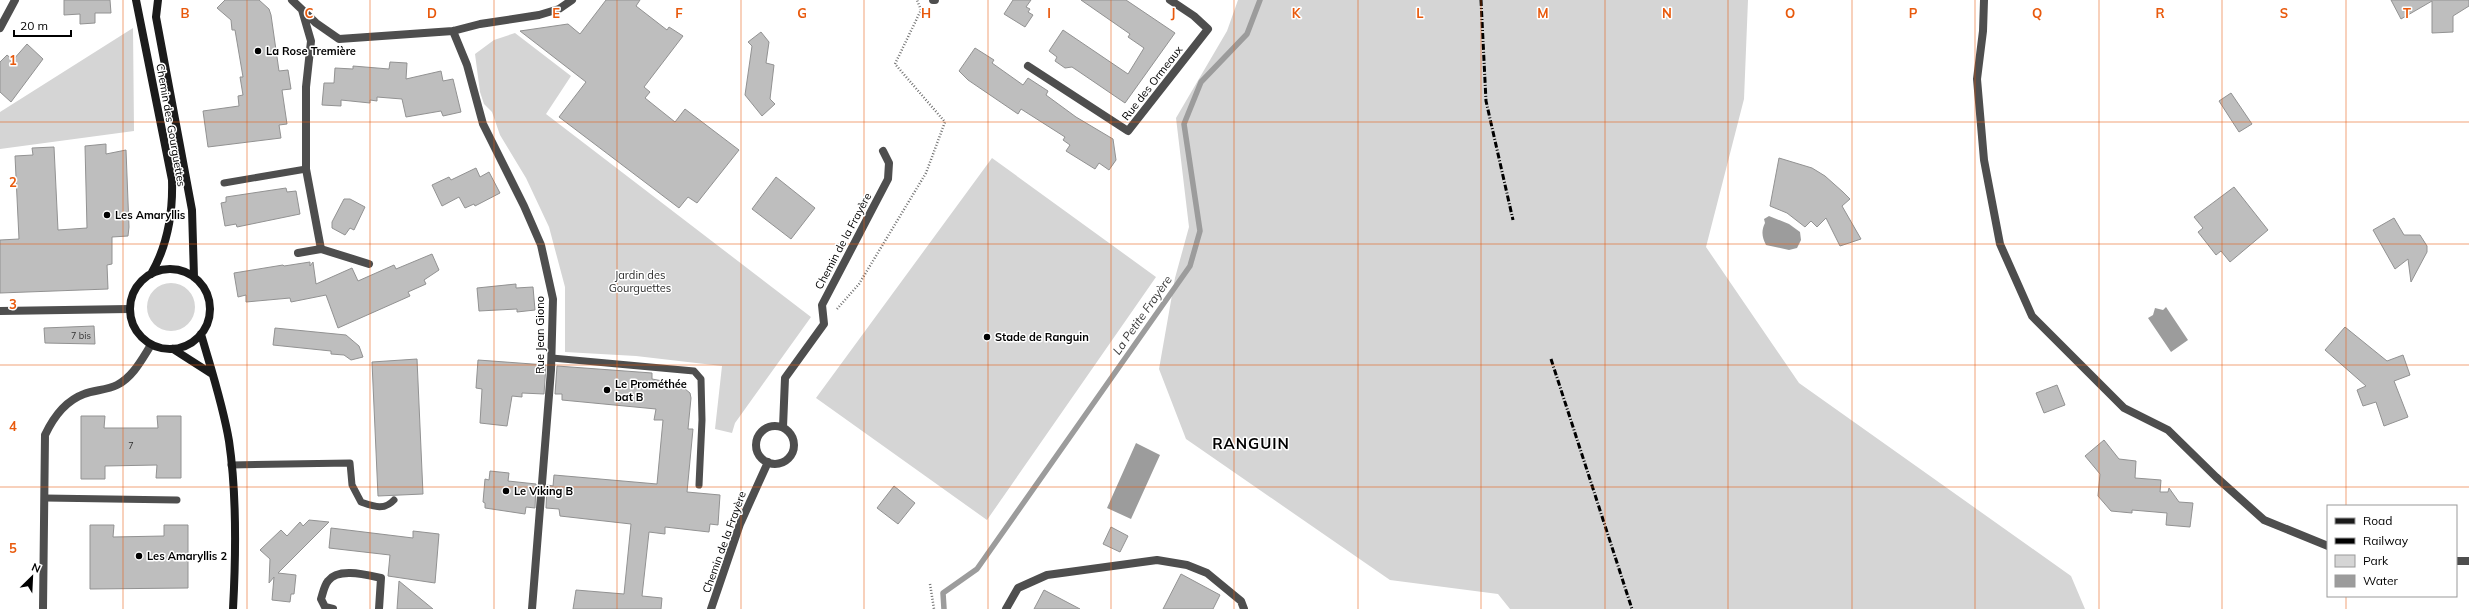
<svg xmlns="http://www.w3.org/2000/svg" width="2469" height="609" viewBox="0 0 2469 609" font-family="Mulish,sans-serif">
  <style>
    .green { fill: #d5d5d5 }
    .water { fill: #9c9c9c }
    .lines { fill: none; stroke-linecap: round; stroke-linejoin: round }
    .stream { stroke: #9c9c9c; stroke-width: 5.5 }
    .building { fill: #bebebe; stroke: #929292 }
    .path { stroke: #707070; stroke-width: 2.5; stroke-dasharray: 1 2; stroke-linecap: butt }
    .service { stroke: #4e4e4e; stroke-width: 7 }
    .minor { stroke: #4e4e4e; stroke-width: 8 }
    .secondary { stroke: #1b1b1b; stroke-width: 8 }
    .rail { stroke: #000; stroke-width: 3; stroke-dasharray: 6 2 1 2; stroke-linecap: butt }
    .grid { fill: none; stroke: #e8590c; stroke-width: 1; stroke-opacity: 0.55 }
    .poi-dot { fill: #000; stroke: #fff; stroke-width: 1.5 }
    .labels { text-anchor: middle; dominant-baseline: central; stroke-width: 3; stroke-linejoin: round; paint-order: stroke }
    .number-label { font-size: 9px; fill: #303030 }
    .poi-label { font-size: 11px; font-weight: bold; fill: #000; stroke: #fff; text-anchor: start }
    .street-label { font-size: 11px; fill: #000; stroke: #fff }
    .park-label { font-size: 11px; fill: #2c2c2c; stroke: #fff }
    .water-label { font-size: 12px; font-style: italic; fill: #3d3d3d; stroke: #fff }
    .district-label { font-size: 15px; font-weight: bold; letter-spacing: 1px; fill: #000; stroke: #fff }
    .grid-label { font-size: 13px; text-anchor: middle; font-weight: bold; fill: #e8590c; stroke: #fff; stroke-width: 3; stroke-linejoin: round; paint-order: stroke }
  </style>
  <rect width="100%" height="100%" fill="#fff"/>
  <path class="green" d="M1238,0H1748L1744,99L1706,247L1799,383L2071,576L2085,609H1510L1498,594L1390,580L1186,439L1159,369L1175,278L1189,227L1176,118L1227,31Z
    M133,28L134,131L0,149V112Z
    M515,33L571,76L546,114L811,317L735,423L732,433L715,429L722,366L636,356L565,352V287L549,227L526,178L500,135L492,112L484,104L480,92L475,54L494,40Z
    M992,158L1156,277L987,520L816,398Z
    M147 307a24 24 0 1 1 48 0a24 24 0 1 1-48 0Z"/>
  <path class="water" d="M1769,216L1789,224L1800,232L1801,240L1797,248L1789,250L1766,245C1762,237 1761,231 1765,223L1764,219Z
    M2166,307L2188,340L2171,352L2148,318L2153,315L2155,308L2163,310Z
    M1136,443L1160,455L1131,519L1107,508Z"/>
  <g class="lines">
    <path class="stream" d="M944,609L943,593L977,569L1190,266L1200,231L1184,124L1201,82L1247,34L1260,0"/>
  </g>
  <path class="building" d="M64,0H110L111,13H95V23L80,24V14L64,15Z
    M225,0H259L269,9L271,15L279,71L288,70L291,89L282,90L287,124L279,125L281,138L208,147L203,111L239,106L238,96L243,95L240,77H243L235,30H232L231,20L217,8Z
    M606,0H640L636,6L667,30L669,27L683,36L644,87L650,92L645,98L675,122L685,109L739,150L697,203L688,197L679,208L559,117L586,82L520,31L568,24L580,34Z
    M1013,0H1031L1026,7L1030,9L1028,12L1033,15L1025,27L1004,14Z
    M1081,0H1126L1175,33L1125,103L1078,71L1072,67L1065,68L1055,61L1057,57L1049,51L1063,30L1128,74L1144,48L1128,37L1130,34Z
    M2391,0H2469V6L2453,16V32L2432,33V1L2401,19Z
    M761,32L769,42L766,63L774,65L770,99L775,104L762,116L745,95L752,46L748,42Z
    M27,44L43,59L11,102L0,92V62L7,55L13,60Z
    M975,48L994,60L992,63L1023,85L1028,78L1048,91L1046,95L1076,117L1113,139L1116,160L1109,170L1099,163L1095,169L1066,151L1070,145L1063,140L1065,137L1021,109L1018,114L968,80L959,71Z
    M390,62L407,63L406,79L441,71L443,81L453,79L461,112L443,116L441,111L406,117L402,99L377,97V101L370,100V103L341,100V106L322,105L324,83H334L335,68L353,69V66L389,69Z
    M2231,93L2252,124L2239,132L2219,101Z
    M106,144V154L126,150L129,227L128,236L112,237V264L107,265L108,289L0,293V240L19,239L15,156L33,155L32,148L54,147L58,230L87,228L85,146Z
    M1779,158L1812,168L1825,176L1843,192L1850,199L1842,206L1861,239L1840,246L1826,218L1817,227L1811,221L1805,227L1787,213L1770,206Z
    M476,168L480,177L489,172L500,193L475,206L474,204L465,208L459,197L442,206L432,185L449,177L451,180Z
    M776,177L815,208L791,239L752,209Z
    M2234,187L2268,230L2230,262L2221,251L2216,255L2198,232L2203,228L2194,217Z
    M286,188L287,192L296,191L300,214L237,227L236,224L225,226L221,203L226,202V197Z
    M344,199H350L365,207L354,230L350,228L345,235L332,228V222Z
    M2394,218L2404,235H2420L2427,246V252L2411,282L2408,259L2395,269L2373,230Z
    M432,254L439,270L424,280L426,284L408,292L410,296L338,328L326,295L291,302L290,298L246,302V295L238,297L234,273L283,265L284,266L310,262V266L313,262L316,284L352,268L358,281L394,265L396,269Z
    M516,284V288L533,287L535,310L517,312V309L479,311L477,288Z
    M94,326L95,344L45,343L44,328Z
    M2345,327L2387,361L2403,355L2410,375L2394,381L2408,417L2384,426L2376,402L2363,406L2357,390L2366,386L2325,350Z
    M275,328L346,335L359,346L363,357L351,360L344,355L331,354V351L273,345Z
    M417,359L423,494L378,496L372,362Z
    M478,360L546,365L544,394L522,393V397L512,396L507,426L480,423L482,389L476,388Z
    M557,366L652,373V379L679,384L690,393L691,398L688,429H693L687,492L720,495L718,525L710,524L709,532L665,527V534L649,532L642,596L662,598L661,609H573L576,590L624,594L631,524L560,516L559,509L546,508L547,485L553,486L554,475L657,484L663,420H654L656,409L562,400V394H555Z
    M2057,385L2065,405L2044,413L2036,393Z
    M81,416H105L104,428H158L157,416H181V478H156L157,465L105,466V479H81Z
    M2104,440L2119,459L2136,461L2135,478L2161,480L2160,492H2168L2169,488L2179,502L2193,503L2190,527L2166,525L2167,513L2132,510V513L2111,511L2098,496L2100,474L2085,456Z
    M490,471L509,473L508,481L536,484L535,508L526,507L525,514L485,508V503L483,502L485,479L489,480Z
    M894,486L915,503L898,524L877,508Z
    M309,520L329,522L278,573L296,575L294,594H291L290,602L272,600L274,577L269,583L270,559L260,550L281,530L287,536L300,522L303,526Z
    M90,525H114L113,537L164,536V525H188V588L90,589Z
    M1111,527L1128,536L1120,552L1103,544Z
    M331,528L413,538V531L439,534L435,583L388,576L390,555L329,548Z
    M1181,574L1220,595L1213,609H1163Z
    M399,581L433,609H397Z
    M1044,590L1080,609H1034Z"/>
  <g class="lines">
    <path class="path" d="M837,309L859,284L926,173L945,122L895,64L921,10L917,0
      M930,584L934,609"/>
    <path class="service" d="M224,183L306,169
      M552,358L694,371L701,379L702,420L699,485
      M231,465L350,463L352,485L361,502C373,506 384,511 394,500
      M45,498L177,500"/>
    <path class="minor" d="M292,0L316,23L339,39L453,31L480,24L539,15L559,9L572,0
      M933,0H935
      M1984,0L1983,31L1977,79L1984,160L2000,244L2032,316L2124,408L2168,430L2216,477L2264,520L2328,546
      M302,10L311,41L306,87V169L321,249L369,264
      M0,28L15,0
      M453,31L467,65L483,124L524,206L541,245L553,299L551,370L532,609
      M1028,66L1128,131L1208,29L1194,16L1170,0
      M298,253L321,249
      M0,311L129,309
      M756 445a19 19 0 1 1 38 0a19 19 0 1 1-38 0Z
      M783,427L785,378L824,324L822,305L888,179L889,163L883,151
      M2456,561H2469
      M43,609L45,435C53,418 65,401 84,394C94,390 107,390 117,385C133,377 142,359 151,345
      M333,609L325,607L321,599C323,593 324,586 328,581C338,567 367,575 381,578L379,609
      M711,609L740,524L768,462
      M1006,609L1018,588L1047,575L1157,560L1187,565L1207,573L1241,601L1244,609"/>
    <path class="secondary" d="M136,0L172,180C173,214 168,245 151,274
      M158,0L156,17L192,210L194,277
      M130 309a40 40 0 1 1 80 0a40 40 0 1 1-80 0Z
      M201,334C211,369 223,405 229,441C237,495 236,554 233,609
      M173,349L212,374"/>
    <path class="rail" d="M1481,0L1486,101L1513,220
      M1551,359L1632,609"/>
  </g>
  <path class="grid" d="M123,0V609M247,0V609M370,0V609M494,0V609M617,0V609M741,0V609M864,0V609M988,0V609M1111,0V609M1234,0V609M1358,0V609M1481,0V609M1605,0V609M1728,0V609M1852,0V609M1975,0V609M2099,0V609M2222,0V609M2346,0V506M0,122H2469M0,244H2469M0,365H2469M0,487H2469M2346,596V609"/>
  <g class="poi-dot">
    <circle cx="258" cy="51" r="4"/>
    <circle cx="107" cy="215" r="4"/>
    <circle cx="987" cy="337" r="4"/>
    <circle cx="607" cy="390" r="4"/>
    <circle cx="506" cy="491" r="4"/>
    <circle cx="139" cy="556" r="4"/>
  </g>
  <g class="labels">
    <g class="number-label">
      <text x="81" y="335">7 bis</text>
      <text x="131" y="445">7</text>
    </g>
    <g class="poi-label">
      <text x="266" y="51">La Rose Tremière</text>
      <text x="115" y="215">Les Amaryllis</text>
      <text x="995" y="337">Stade de Ranguin</text>
      <text x="615" y="384">Le Prométhée<tspan x="615" dy="13">bat B</tspan></text>
      <text x="514" y="491">Le Viking B</text>
      <text x="147" y="556">Les Amaryllis 2</text>
    </g>
    <g class="street-label">
      <text transform="translate(1152 83) rotate(-52)">Rue des Ormeaux</text>
      <text transform="translate(171 125) rotate(80)">Chemin des Gourguettes</text>
      <text transform="translate(843 241) rotate(-62)">Chemin de la Frayère</text>
      <text transform="translate(540 335) rotate(-90)">Rue Jean Giono</text>
      <text transform="translate(724 542) rotate(-70)">Chemin de la Frayère</text>
    </g>
    <g class="park-label">
      <text x="640" y="275">Jardin des<tspan x="640" dy="13">Gourguettes</tspan></text>
    </g>
    <g class="water-label">
      <text transform="translate(1142 315) rotate(-55)">La Petite Frayère</text>
    </g>
    <g class="district-label">
      <text x="1251" y="443">RANGUIN</text>
    </g>
  </g>
  <g class="grid-label">
    <text x="185" y="18">B</text>
    <text x="309" y="18">C</text>
    <text x="432" y="18">D</text>
    <text x="556" y="18">E</text>
    <text x="679" y="18">F</text>
    <text x="802" y="18">G</text>
    <text x="926" y="18">H</text>
    <text x="1049" y="18">I</text>
    <text x="1173" y="18">J</text>
    <text x="1296" y="18">K</text>
    <text x="1420" y="18">L</text>
    <text x="1543" y="18">M</text>
    <text x="1667" y="18">N</text>
    <text x="1790" y="18">O</text>
    <text x="1913" y="18">P</text>
    <text x="2037" y="18">Q</text>
    <text x="2160" y="18">R</text>
    <text x="2284" y="18">S</text>
    <text x="2407" y="18">T</text>
    <text x="13" y="65">1</text>
    <text x="13" y="187">2</text>
    <text x="13" y="309">3</text>
    <text x="13" y="431">4</text>
    <text x="13" y="553">5</text>
  </g>
  <rect x="2327" y="505" width="130" height="92" fill="#ffffff" stroke="#999999"/>
  <rect x="2335" y="518" width="20" height="6" fill="#1b1b1b" stroke="#999999"/>
  <text x="2363" y="525" font-size="12" fill="#000000">Road</text>
  <rect x="2335" y="538" width="20" height="6" fill="#000000" stroke="#999999"/>
  <text x="2363" y="545" font-size="12" fill="#000000">Railway</text>
  <rect x="2335" y="555" width="20" height="12" fill="#d5d5d5" stroke="#999999"/>
  <text x="2363" y="565" font-size="12" fill="#000000">Park</text>
  <rect x="2335" y="575" width="20" height="12" fill="#9c9c9c" stroke="#999999"/>
  <text x="2363" y="585" font-size="12" fill="#000000">Water</text>
  <g transform="translate(32 577) rotate(24)" stroke="#ffffff" stroke-width="3" paint-order="stroke">
  <path d="M0-3L7 15L0 10L-7 15Z" fill="#000000"/>
  <text y="-6" font-size="11" font-weight="bold" text-anchor="middle" fill="#000000">N</text>
  </g>
  <path d="M14 30v6h57v-6" fill="none" stroke="#000000" stroke-width="2"/>
  <text x="20" y="30" font-size="12" fill="#000000" stroke="#ffffff" stroke-width="3" paint-order="stroke">20 m</text>
</svg>
